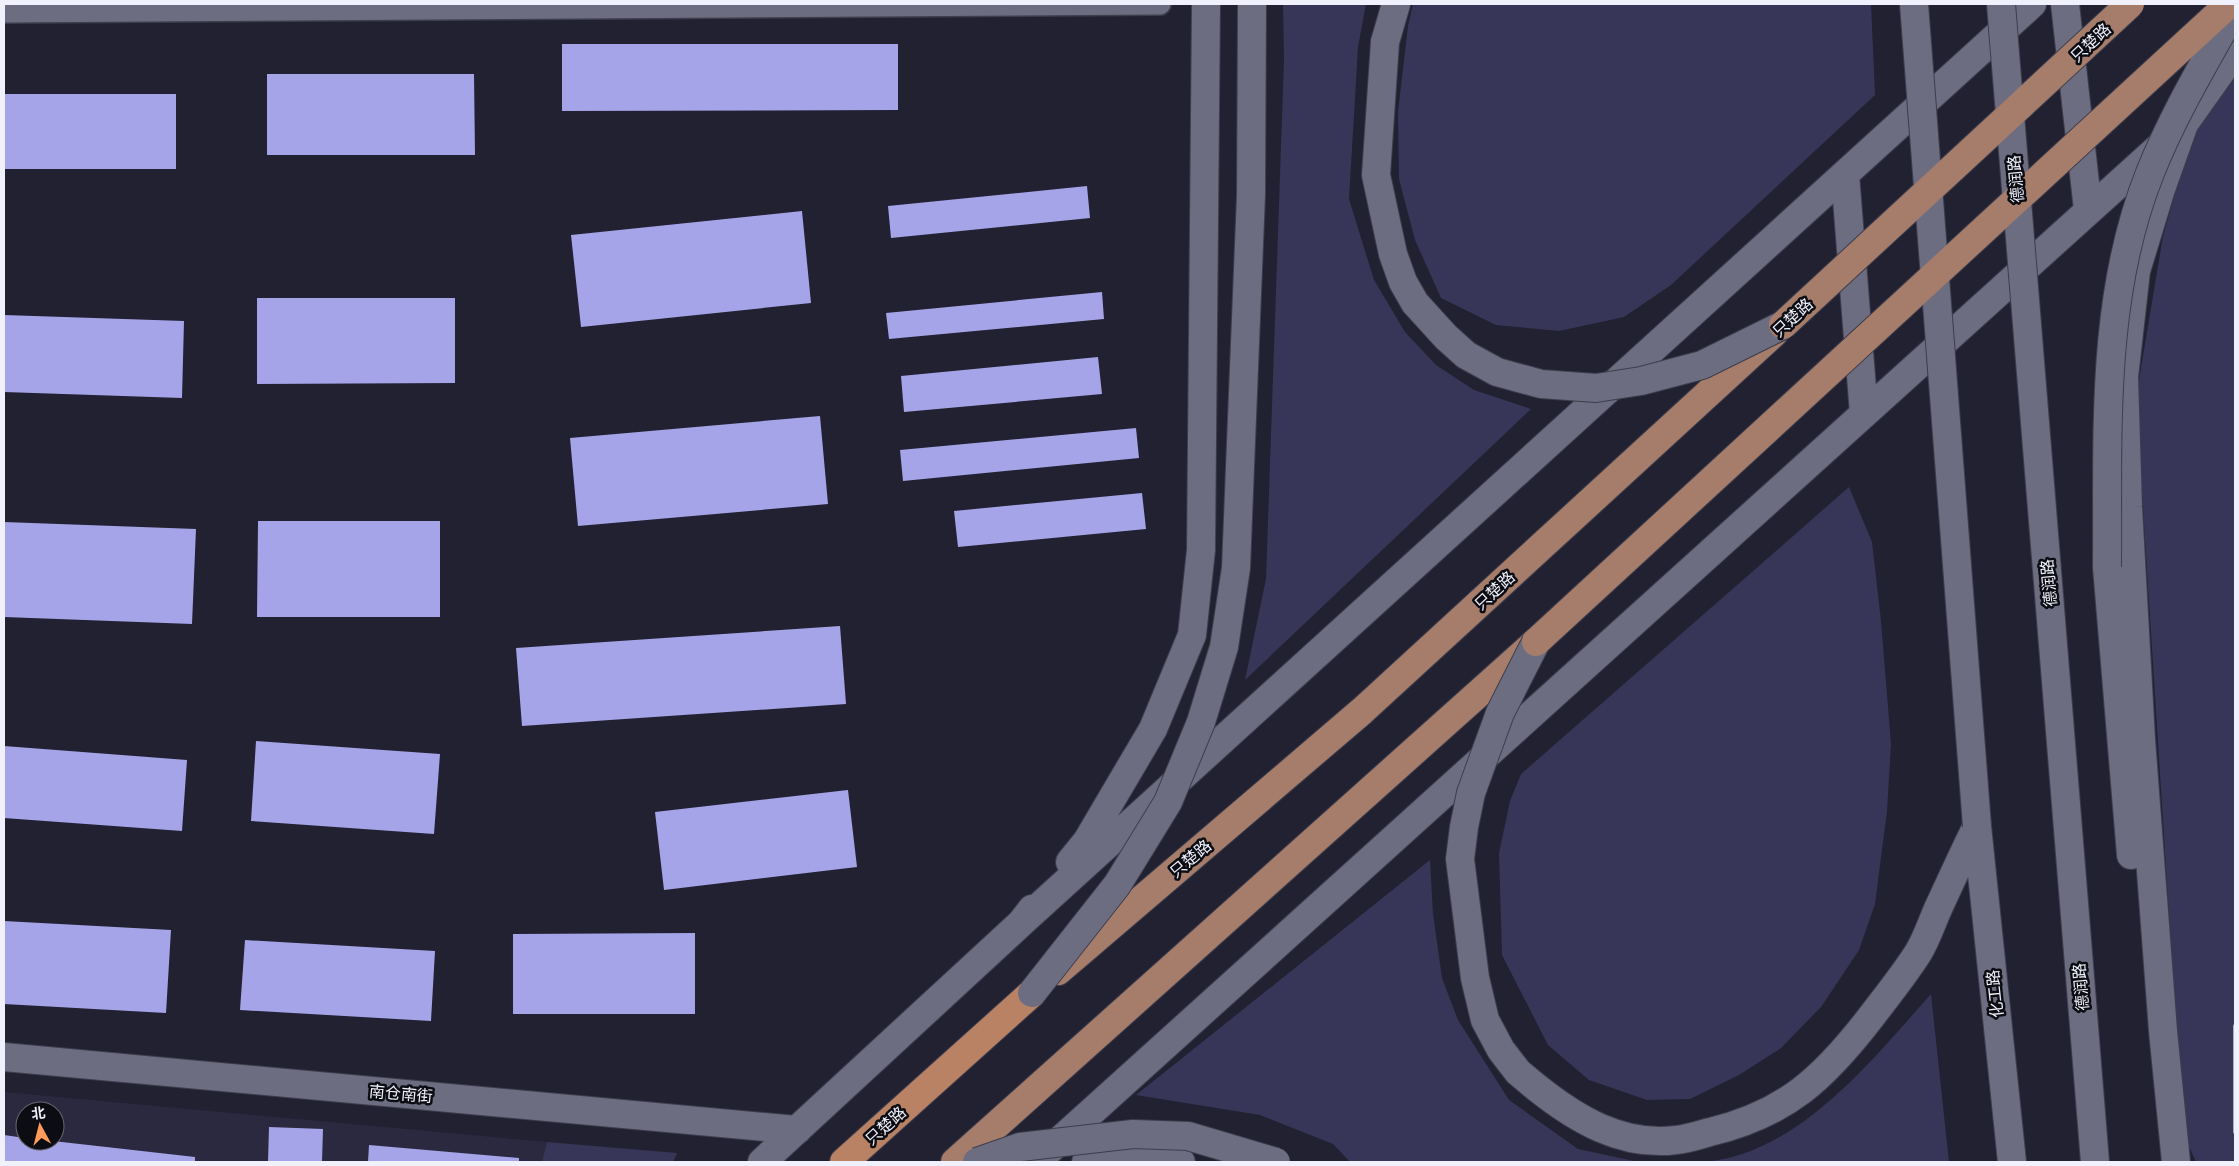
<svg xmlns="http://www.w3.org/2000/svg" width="2239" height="1166" viewBox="0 0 2239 1166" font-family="'Exo 2','Noto Sans SC',sans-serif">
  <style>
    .built { fill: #2a2940; fill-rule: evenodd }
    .green { fill: #373658 }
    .building { fill: #a6a4e8 }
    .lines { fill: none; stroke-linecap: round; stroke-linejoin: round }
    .service-casing { stroke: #3d3d4c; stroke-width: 24 }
    .minor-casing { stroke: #3d3d4c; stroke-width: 30 }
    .secondary-casing { stroke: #3d3d4c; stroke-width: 30 }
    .primary-casing { stroke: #3d3d4c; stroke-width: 30 }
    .trunk-casing { stroke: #3d3d4c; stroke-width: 30 }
    .service { stroke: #6c6d81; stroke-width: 21 }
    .minor { stroke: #6c6d81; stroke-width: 28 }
    .secondary { stroke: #6c6d81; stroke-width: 28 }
    .primary { stroke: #a67d6b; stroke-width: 28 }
    .trunk { stroke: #ba8264; stroke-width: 28 }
    .rail { stroke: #acacba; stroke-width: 4 }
    .secondary-bridge-casing { stroke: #3d3d4c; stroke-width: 30; stroke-linecap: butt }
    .primary-bridge-casing { stroke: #3d3d4c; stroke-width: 30; stroke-linecap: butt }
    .secondary-bridge { stroke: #6c6d81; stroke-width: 28 }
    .primary-bridge { stroke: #a67d6b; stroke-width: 28 }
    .labels { text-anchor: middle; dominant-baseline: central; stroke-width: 5; stroke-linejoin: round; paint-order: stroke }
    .street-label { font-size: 16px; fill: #f0f1fd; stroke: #0c0c13 }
  </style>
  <rect width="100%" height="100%" fill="#212132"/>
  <path class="built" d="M4,1092L547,1142L542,1162H4ZM25,1111H55V1141H25Z"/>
  <path class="green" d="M1283,4H1366L1358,47L1349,199L1374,280L1405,332L1436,365L1474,390L1531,409L1245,680L1266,579L1284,60Z
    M1413,4H1871L1875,95L1671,285L1624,317L1559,331L1496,325L1441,298L1415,240L1399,179L1398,112L1408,26Z
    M2235,65V1162H2196L2183,1133L2136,398L2163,236L2190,141Z
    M1849,487L1872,542L1881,621L1891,744L1887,811L1875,904L1859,950L1821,1007L1781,1048L1739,1075L1690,1099L1647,1100L1589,1080L1548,1045L1502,955L1499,853L1510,801L1521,774Z
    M1430,860L1433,914L1442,978L1458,1020L1509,1100L1578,1149L1639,1162H1350L1333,1144L1260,1115L1136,1095Z
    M1931,994L1949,1162H1702C1797,1156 1872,1060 1931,994Z
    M547,1142L677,1153L673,1162H542Z"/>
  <path class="building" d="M562,44H898V110L562,111Z
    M267,74H474L475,155H267Z
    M4,94H176V169H4Z
    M1087,186L1090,218L891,238L888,206Z
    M802,211L811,303L581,327L571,235Z
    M1102,292L1104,319L889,339L886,313Z
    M257,298H455V383L257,384Z
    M4,315L184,321L182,398L4,392Z
    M1098,357L1102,394L904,412L901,376Z
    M820,416L828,504L578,526L570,438Z
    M1136,428L1139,458L903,481L900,450Z
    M1142,493L1146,529L958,547L954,511Z
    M258,521H440V617H257Z
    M4,522L196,529L192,624L4,617Z
    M840,626L846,704L522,726L516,648Z
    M256,741L440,754L434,834L251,821Z
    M4,746L187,760L182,831L4,818Z
    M848,790L857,867L664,890L655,812Z
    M4,921L171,930L166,1013L4,1004Z
    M695,933V1014H513V934Z
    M245,940L435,951L431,1021L240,1010Z
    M269,1127L323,1129L322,1162H268Z
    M4,1135L25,1138V1141H53L195,1157V1162H4Z
    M369,1145L519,1158V1162H368Z"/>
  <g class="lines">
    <defs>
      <path id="service" d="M4,12L1160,4"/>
      <path id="minor" d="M4,1057L797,1130"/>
      <path id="secondary" d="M2065,4L2088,210
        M1385,42L1396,4
        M1845,174L1864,414
        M2107,567L2131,855
        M1977,826L2012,1162
        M1070,862L1087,841L1153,729L1192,635L1201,550L1206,4
        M1021,923L2032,4
        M1536,1087C1576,1119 1622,1147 1676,1140C1687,1139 1699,1135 1710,1132C1786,1114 1824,1078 1871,1017C1887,996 1904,975 1918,953C1926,940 1931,925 1937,911C1950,883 1963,854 1977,826
        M762,1162L1021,923L1032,909
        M1036,1162L2166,141
        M1086,1162L1127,1155L1181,1162
        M2176,1162L2163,1031L2141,739L2128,507L2124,377L2136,271L2161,189L2184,124L2235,52"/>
      <path id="primary" d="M1058,971L1362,711L1774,333
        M955,1162L1536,642"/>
      <path id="trunk" d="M844,1162L1032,993"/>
    </defs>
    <use href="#service" class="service-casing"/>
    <use href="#minor" class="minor-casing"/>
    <use href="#secondary" class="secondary-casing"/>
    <use href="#primary" class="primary-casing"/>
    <use href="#trunk" class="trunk-casing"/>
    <use href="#service" class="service"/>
    <use href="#minor" class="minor"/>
    <use href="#secondary" class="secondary"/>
    <use href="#primary" class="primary"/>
    <use href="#trunk" class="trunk"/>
    <path class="rail" d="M2235,1026V1132"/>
    <defs>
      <path id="secondary-bridge" d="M1914,4L1977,826
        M2001,4L2095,1162
        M1385,42L1376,175L1393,254L1403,282L1415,303L1446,337L1466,355L1497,372L1541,384L1596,388L1641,381L1702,365L1783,325
        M2107,567C2108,435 2100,298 2150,173C2173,115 2205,62 2235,8
        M1536,642L1500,713L1471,793L1464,827L1460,859L1475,978L1485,1020L1501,1050L1518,1072L1536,1087
        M1032,993L1117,885L1168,802L1201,722L1224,647L1236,568L1240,467L1251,195L1252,4
        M977,1162L1020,1147L1133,1134L1188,1136L1276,1162"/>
      <path id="primary-bridge" d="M1783,325L2130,4
        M1536,642L2229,4"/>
    </defs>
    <use href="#secondary-bridge" class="secondary-bridge-casing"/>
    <use href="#primary-bridge" class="primary-bridge-casing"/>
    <use href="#secondary-bridge" class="secondary-bridge"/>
    <use href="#primary-bridge" class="primary-bridge"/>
  </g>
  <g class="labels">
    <g class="street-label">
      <text transform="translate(2090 42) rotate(-43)">只楚路</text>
      <text transform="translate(2015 179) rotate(-95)">德润路</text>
      <text transform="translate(1792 317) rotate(-43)">只楚路</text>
      <text transform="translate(2048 583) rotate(-95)">德润路</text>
      <text transform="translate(1494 590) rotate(-43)">只楚路</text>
      <text transform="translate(1190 858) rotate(-40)">只楚路</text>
      <text transform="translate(2080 987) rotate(-95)">德润路</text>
      <text transform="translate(1994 994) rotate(-96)">化工路</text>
      <text transform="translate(401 1093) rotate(5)">南仓南街</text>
      <text transform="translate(885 1125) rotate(-42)">只楚路</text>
    </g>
  </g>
  <rect width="2239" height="1166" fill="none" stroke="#f0f1fd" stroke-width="10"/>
  <g transform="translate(40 1126) rotate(353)"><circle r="24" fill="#0c0c13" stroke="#676871"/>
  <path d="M0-4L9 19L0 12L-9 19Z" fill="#ff9b5a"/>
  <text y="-8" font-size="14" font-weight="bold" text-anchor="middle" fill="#f0f1fd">北</text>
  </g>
</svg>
